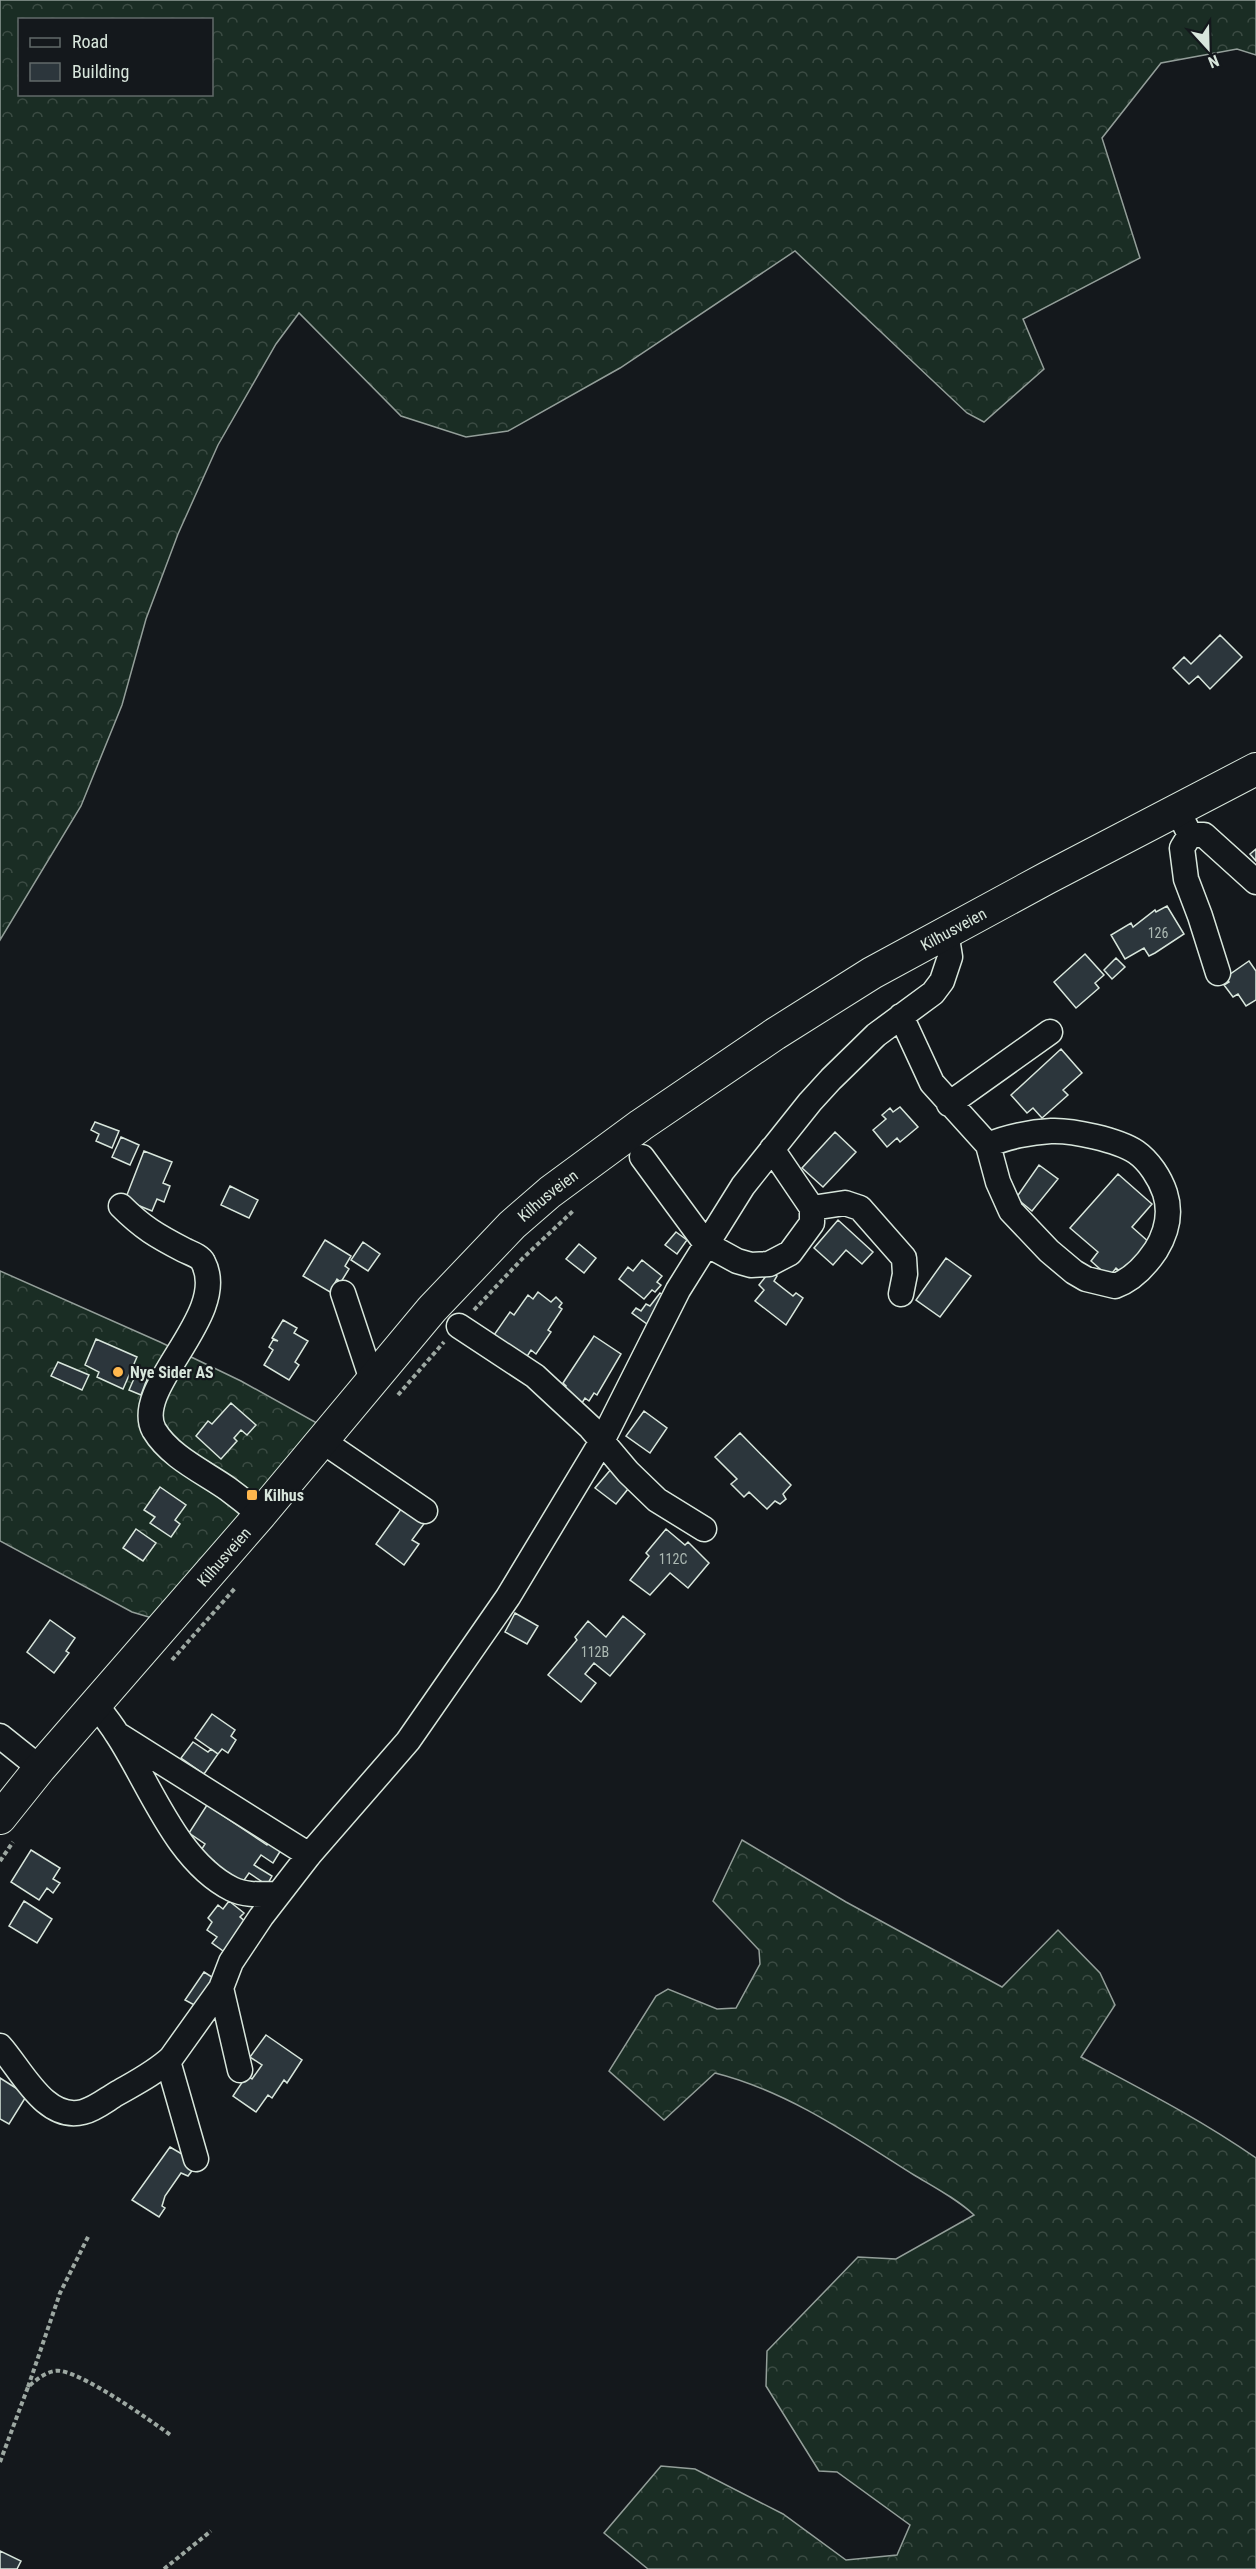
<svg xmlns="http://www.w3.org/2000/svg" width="1256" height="2569" viewBox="0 0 1256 2569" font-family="'Roboto Condensed',sans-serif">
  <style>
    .forest { fill: url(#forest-crowns); stroke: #939e99; stroke-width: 1.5; fill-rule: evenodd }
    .building { fill: #2c363c; stroke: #d8e6dc; stroke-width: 1.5 }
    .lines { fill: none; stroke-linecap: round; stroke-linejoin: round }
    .minor-casing { stroke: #d8e6dc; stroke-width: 27 }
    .major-casing { stroke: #d8e6dc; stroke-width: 34 }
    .path { stroke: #9da8a2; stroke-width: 4; stroke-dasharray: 4.5 3; stroke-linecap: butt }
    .minor { stroke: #14181c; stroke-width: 24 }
    .major { stroke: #14181c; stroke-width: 32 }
    .poi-dot { fill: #ffb74d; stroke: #14181c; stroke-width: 2 }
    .labels { text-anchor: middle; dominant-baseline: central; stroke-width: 4.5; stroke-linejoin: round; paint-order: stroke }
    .number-label { font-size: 14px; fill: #adbab4 }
    .street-label { font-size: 16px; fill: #d8e6dc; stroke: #14181c }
    .poi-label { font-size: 16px; font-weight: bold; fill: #d8e6dc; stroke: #14181c; text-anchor: start }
  </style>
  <defs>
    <pattern id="forest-crowns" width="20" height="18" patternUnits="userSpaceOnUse" patternTransform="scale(1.5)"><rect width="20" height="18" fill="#1a2d24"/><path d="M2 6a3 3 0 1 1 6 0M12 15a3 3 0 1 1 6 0" fill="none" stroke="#3b4b43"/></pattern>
  </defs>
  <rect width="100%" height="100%" fill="#14181c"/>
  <path class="forest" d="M0,0H1256V55L1237,49L1161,63L1102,138L1140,258L1023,319L1044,369L984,422L967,413L795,251L620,368L508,431L466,437L401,416L299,313L276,344L218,445L178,534L146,619L122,705L81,806L0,940ZM20,20H212V94H20Z
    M0,1271L160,1342L241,1381L324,1427L182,1627L132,1612L0,1541Z
    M742,1840L846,1902L1002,1987L1058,1930L1100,1973L1115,2005L1081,2057C1141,2089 1200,2119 1256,2158V2569H648L604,2533L661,2466L695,2469L783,2514L846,2560L897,2555L910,2525L837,2472L819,2471L766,2386L767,2351L858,2257L896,2259L974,2215C957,2199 934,2187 914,2175C852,2136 787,2091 715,2073L664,2120L609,2071L656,1996L668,1989L717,2009L736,2008L760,1964L759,1950L713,1901Z"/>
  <path class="building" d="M1220,635L1242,657L1210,689L1198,676L1189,684L1173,668L1184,657L1191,664Z
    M1256,849V861L1250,854Z
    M1167,906L1184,934L1155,953L1149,956L1144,948L1125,959L1111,935L1131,923L1133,927L1155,910L1156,912Z
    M1085,954L1104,975L1095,983L1099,988L1076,1008L1054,982Z
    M1116,958L1125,967L1112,979L1104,970Z
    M1249,961L1256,971V1000L1246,1006L1238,994L1233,997L1224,985L1229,982L1226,977Z
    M1061,1049L1082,1073L1063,1090L1068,1095L1042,1118L1033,1108L1027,1113L1011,1095Z
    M900,1107L918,1127L900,1142L897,1138L887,1147L873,1130L886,1119L882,1115L890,1108L893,1112Z
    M95,1122L119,1131L112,1148L96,1141L99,1134L91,1130Z
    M835,1132L856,1152L823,1187L802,1168Z
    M121,1137L139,1145L130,1165L112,1157Z
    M144,1151L172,1162L163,1183L170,1186L164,1202L157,1199L152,1211L125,1200Z
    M1039,1165L1058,1179L1032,1211L1016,1198Z
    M1118,1174L1152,1204L1132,1227L1150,1243L1123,1274L1116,1268L1109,1277L1091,1261L1098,1252L1070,1228Z
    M230,1186L258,1200L249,1218L221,1205Z
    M838,1220L873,1252L862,1264L846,1250L833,1265L814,1248Z
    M676,1232L687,1240L677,1254L665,1245Z
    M325,1240L351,1256L345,1266L349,1269L341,1282L337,1279L330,1292L303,1276Z
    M363,1242L380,1254L368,1271L351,1260Z
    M579,1244L596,1258L584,1273L566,1259Z
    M946,1258L971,1276L940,1317L916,1300Z
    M642,1260L662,1276L657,1282L661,1285L655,1292L652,1290L644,1299L619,1279L628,1267L633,1271Z
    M770,1271L777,1276L774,1281L793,1296L796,1293L803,1298L786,1325L755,1301L764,1290L759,1285Z
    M538,1292L551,1302L556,1297L562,1303L559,1307L562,1309L548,1330L551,1332L536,1354L531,1350L526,1358L494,1335L510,1312L514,1315L528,1295L533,1299Z
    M660,1293L667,1298L647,1324L632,1313L636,1308L641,1311L646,1304L650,1306Z
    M283,1320L297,1328L294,1333L308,1341L295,1362L299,1365L289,1380L264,1365L273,1350L269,1347L273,1340L278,1341L272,1338Z
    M594,1336L621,1354L597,1395L594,1393L589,1401L585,1398L582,1403L564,1390L566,1386L563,1383Z
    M96,1339L137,1357L123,1389L97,1377L99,1372L85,1365Z
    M58,1362L89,1375L82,1390L51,1376Z
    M136,1374L147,1379L141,1395L129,1390Z
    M231,1403L256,1425L247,1435L241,1430L234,1438L237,1441L221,1459L196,1436L208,1421L212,1424Z
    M644,1411L667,1428L650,1453L626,1436Z
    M740,1433L791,1485L783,1494L786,1499L780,1504L775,1501L767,1509L749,1492L744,1497L731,1484L737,1479L715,1457Z
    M612,1468L632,1484L616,1504L595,1488Z
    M160,1487L186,1505L175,1520L180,1524L171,1537L150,1523L155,1517L144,1510Z
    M404,1505L426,1521L412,1540L419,1544L404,1565L376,1544Z
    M136,1529L156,1543L143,1561L123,1548Z
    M666,1529L685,1545L688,1542L709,1563L688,1588L670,1573L650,1595L630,1580L649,1556L646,1553Z
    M515,1613L538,1626L527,1644L505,1632Z
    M623,1616L645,1634L610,1676L594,1663L585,1674L596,1683L581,1702L548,1675L577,1640L575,1637L588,1621L606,1637Z
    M50,1620L75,1638L66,1651L69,1653L54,1673L27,1652Z
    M212,1714L235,1730L231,1736L236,1740L228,1753L222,1749L218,1754L195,1738Z
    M193,1742L208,1752L211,1749L218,1754L204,1774L181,1758Z
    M207,1805L267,1845L269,1842L281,1850L273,1863L261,1855L254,1865L272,1876L267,1885L249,1873L240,1886L209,1869L214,1861L200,1852L205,1844L189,1833Z
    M31,1850L60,1868L53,1879L60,1883L53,1893L47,1888L39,1900L11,1882Z
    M24,1901L52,1919L37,1943L9,1926Z
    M229,1901L244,1913L240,1917L247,1923L226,1953L212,1943L217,1937L207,1930L212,1922L208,1918L218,1905L223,1909Z
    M204,1972L215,1979L198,2007L185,2000Z
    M266,2035L302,2060L287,2083L284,2080L272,2098L268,2095L256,2112L233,2096L247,2075L252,2079L262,2065L250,2057Z
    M0,2078L27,2095L9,2124L0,2119Z
    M170,2147L192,2160L194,2168L188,2176L181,2173L165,2196L162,2206L165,2208L159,2217L132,2200Z
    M0,2551L21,2561L17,2569H0Z"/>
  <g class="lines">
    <defs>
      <path id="minor" d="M1184,823L1190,835H1204L1256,882
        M1190,835L1182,848L1186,879L1200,916L1218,973
        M901,1016L932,1083L988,1145L998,1182L1011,1211L1049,1251L1074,1272L1086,1279L1115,1286C1132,1280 1146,1265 1156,1250C1167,1232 1171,1212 1165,1193C1160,1178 1149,1161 1136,1152C1118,1140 1072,1130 1051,1131C1031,1132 1006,1137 988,1145
        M949,1104L1050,1032
        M772,1149L812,1208L845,1203L860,1208L904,1258L905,1274L901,1294
        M642,1157L706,1244L737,1261L751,1265L769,1264L790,1253L812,1223V1208
        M121,1206C143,1228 157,1236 184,1250C190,1253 200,1256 203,1262C231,1315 131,1387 154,1430C170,1457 204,1472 228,1489C239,1497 250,1506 260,1515
        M343,1293L372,1380
        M459,1326L535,1376L590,1427L628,1472L657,1500L704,1529
        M321,1440L425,1511
        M95,1704C103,1714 111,1724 117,1734C150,1784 176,1861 232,1889C246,1896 263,1894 278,1894
        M0,1736L40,1768
        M120,1736L309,1855
        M221,1988L240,2070
        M0,2046C21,2069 45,2122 83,2112C95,2109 106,2100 116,2094C135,2083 155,2073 171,2058L221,1988L231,1962L261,1917L309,1855L408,1741L508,1597L602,1441L678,1290L743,1186L810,1102L831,1079L876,1035L933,993L942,981L950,957L946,932
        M168,2061L196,2159"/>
      <g id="major">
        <path id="s1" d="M0,1818L40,1768L260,1515L432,1309L512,1225L550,1192L641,1125L775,1034L872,973L1047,878L1256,769"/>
      </g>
    </defs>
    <use href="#minor" class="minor-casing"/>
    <use href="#major" class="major-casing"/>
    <path class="path" d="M474,1310L522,1259L574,1210
      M398,1395L444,1342
      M172,1660L236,1587
      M0,1861L13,1842
      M28,2387L60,2293L89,2235
      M0,2462L28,2387C37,2379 49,2369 61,2371C88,2376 148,2419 172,2436
      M164,2569L211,2531"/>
    <use href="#minor" class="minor"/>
    <use href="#major" class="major"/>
  </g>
  <g class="poi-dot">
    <circle cx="118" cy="1372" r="6"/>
    <rect x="246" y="1489" width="12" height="12" rx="3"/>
  </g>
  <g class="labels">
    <g class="number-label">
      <text x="1158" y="933">126</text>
      <text x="673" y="1559">112C</text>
      <text x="595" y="1652">112B</text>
    </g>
    <g class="street-label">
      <text stroke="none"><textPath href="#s1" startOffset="1316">Kilhusveien</textPath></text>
      <text stroke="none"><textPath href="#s1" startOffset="830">Kilhusveien</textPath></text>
      <text stroke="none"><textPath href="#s1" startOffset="344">Kilhusveien</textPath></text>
    </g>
    <g class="poi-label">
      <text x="130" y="1372">Nye Sider AS</text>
      <text x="264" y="1495">Kilhus</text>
    </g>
  </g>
  <rect x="18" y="18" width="195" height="78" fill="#14181c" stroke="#626a69" stroke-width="1.5"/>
  <rect x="30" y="38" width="30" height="9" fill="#14181c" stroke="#626a69" stroke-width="1.5"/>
  <text x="72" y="48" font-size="18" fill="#d8e6dc">Road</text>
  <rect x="30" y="63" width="30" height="18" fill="#2c363c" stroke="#626a69" stroke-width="1.5"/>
  <text x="72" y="78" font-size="18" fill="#d8e6dc">Building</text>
  <g transform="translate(1208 48) rotate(158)" stroke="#14181c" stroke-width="4.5" paint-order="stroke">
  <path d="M0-4.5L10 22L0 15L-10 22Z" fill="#d8e6dc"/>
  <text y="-9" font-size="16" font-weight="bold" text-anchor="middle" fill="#d8e6dc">N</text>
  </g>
</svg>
